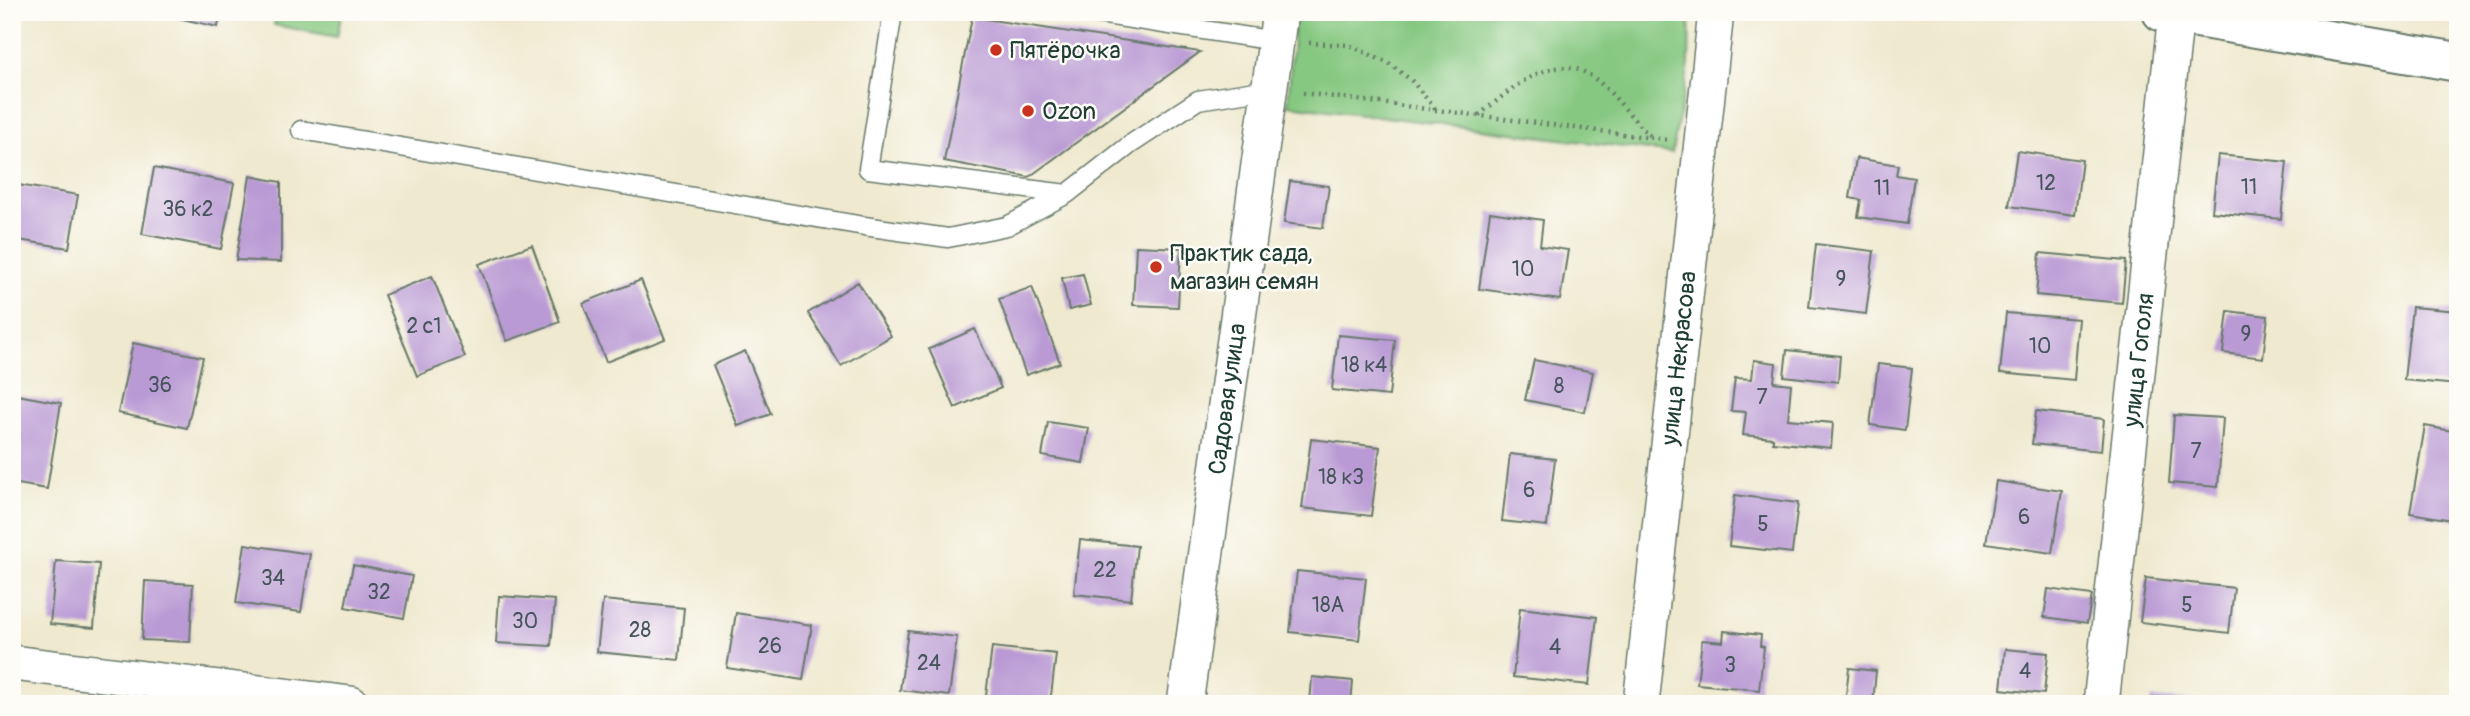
<svg xmlns="http://www.w3.org/2000/svg" width="2470" height="716" viewBox="0 0 2470 716" font-family="Pangolin,sans-serif">
  <style>
    .green { fill: #86c881; stroke: #52825a; stroke-width: 2 }
    .building { fill: #b99ad4 }
    .lines { fill: none; stroke-linecap: round; stroke-linejoin: round }
    .service-casing { stroke: #68796a; stroke-width: 21 }
    .minor-casing { stroke: #68796a; stroke-width: 38 }
    .primary-casing { stroke: #68796a; stroke-width: 42 }
    .path { stroke: #68796a; stroke-width: 4.5; stroke-dasharray: 2 5; stroke-linecap: butt }
    .service { stroke: #fff; stroke-width: 18 }
    .minor { stroke: #fff; stroke-width: 35 }
    .primary { stroke: #fff; stroke-width: 38 }
    .poi-dot { fill: #c8321e; stroke: #fdfcf7; stroke-width: 2.5 }
    .labels { text-anchor: middle; dominant-baseline: central; stroke-width: 5; stroke-linejoin: round; paint-order: stroke }
    .number-label { font-size: 21px; fill: #46545c }
    .poi-label { font-size: 24px; fill: #1f3d34; stroke: #fdfcf7; text-anchor: start }
    .street-label { font-size: 24px; fill: #1f3d34; stroke: #fdfcf7 }
  </style>
  <rect width="100%" height="100%" fill="#fdfcf7"/>
  <filter id="ink" filterUnits="userSpaceOnUse"><feTurbulence type="fractalNoise" baseFrequency=".0143" numOctaves="2"/><feDisplacementMap in="SourceGraphic" scale="14" xChannelSelector="R" yChannelSelector="G"/><feConvolveMatrix kernelMatrix="1 2 1 2 8 2 1 2 1" color-interpolation-filters="sRGB"/></filter>
  <filter id="wash" filterUnits="userSpaceOnUse"><feTurbulence type="fractalNoise" baseFrequency=".00686" numOctaves="4" result="noise"/><feDisplacementMap in="SourceGraphic" scale="28" xChannelSelector="R" yChannelSelector="G"/><feGaussianBlur stdDeviation="1.57" result="paint"/><feColorMatrix in="noise" values="0 0 0 0 0 0 0 0 0 0 0 0 0 0 0 0 0 1.4 0 .05"/><feComposite in="paint" operator="in"/></filter>
  <g filter="url(#wash)">
    <rect width="100%" height="100%" fill="#efe9cf"/>
    <path class="green" d="M277,12H342L337,37L274,25Z
      M1295,12H1690L1689,65L1672,153L1288,105Z"/>
    <g id="blocks">
      <path class="building" d="M175,12H221L218,27L174,17Z
        M972,17L1200,52L1029,177L944,161Z
        M2017,151L2082,160L2075,215L2009,206Z
        M2218,155L2287,162L2281,219L2212,212Z
        M1856,158L1898,165L1896,175L1914,178L1907,224L1858,217L1861,200L1850,198Z
        M154,168L234,183L221,249L142,234Z
        M250,176L281,182V262L236,260Z
        M1290,181L1329,186L1323,228L1284,223Z
        M18,185L78,195L69,248L12,239V220Z
        M1490,212L1543,220L1540,246L1568,250L1560,300L1479,289Z
        M1816,244L1874,251L1866,314L1809,307Z
        M532,245L560,322L507,341L479,264Z
        M1136,246L1181,248L1178,307L1133,305Z
        M2040,253L2126,261L2122,303L2036,295Z
        M1083,274L1091,305L1069,310L1062,278Z
        M432,276L465,357L417,376L384,295Z
        M641,280L665,339L606,362L583,303Z
        M858,282L891,336L841,366L808,313Z
        M1032,287L1060,363L1026,375L999,299Z
        M2412,307L2458,311V385L2404,380Z
        M2228,311L2268,316L2263,358L2223,353Z
        M2006,313L2079,319L2074,380L2000,373Z
        M975,329L1001,388L955,408L929,349Z
        M1338,335L1395,340L1389,396L1332,390Z
        M133,343L203,357L187,428L118,413Z
        M1787,350L1840,356L1838,382L1784,376Z
        M745,351L771,414L738,426L713,365Z
        M1534,360L1593,372L1585,412L1525,400Z
        M1754,360L1776,363L1774,382L1791,384L1788,419L1833,423L1831,448L1773,442V438L1743,435L1746,412L1731,411L1735,378L1752,379Z
        M1878,364L1912,368L1905,430L1870,425Z
        M12,394L61,403L47,489L12,483Z
        M2036,411L2104,419L2101,451L2032,444Z
        M2174,415L2223,418L2218,487L2169,483Z
        M1048,422L1089,428L1083,463L1042,456Z
        M2425,426L2458,432V521L2410,513Z
        M1311,439L1380,447L1371,516L1302,508Z
        M1510,454L1555,459L1547,526L1502,521Z
        M1996,481L2062,491L2052,553L1986,543Z
        M1735,495L1798,503L1792,553L1729,546Z
        M1080,540L1137,546L1131,600L1074,594Z
        M245,544L310,554L301,612L236,603Z
        M56,561L99,564L94,628L50,624Z
        M353,565L412,576L404,618L345,607Z
        M1297,571L1366,578L1359,640L1290,632Z
        M2146,578L2234,588L2229,633L2140,622Z
        M145,581L193,584L190,642L142,640Z
        M2048,589L2092,595L2087,623L2044,617Z
        M499,596L555,600L551,646L496,643Z
        M603,600L684,608L679,660L597,652Z
        M1520,608L1597,617L1589,685L1513,677Z
        M736,613L812,625L803,680L727,668Z
        M908,631L957,637L949,696L900,690Z
        M1724,631L1761,635L1760,646L1764,647L1759,690L1697,684L1702,640L1723,642Z
        M992,647L1056,654L1050,704H985Z
        M2005,649L2048,653L2044,694L2001,689Z
        M1849,668L1876,671L1873,704H1845Z
        M1312,677L1353,681L1351,704H1310Z
        M2152,698L2198,701V704H2151Z"/>
    </g>
  </g>
  <g filter="url(#ink)">
    <use href="#blocks" fill-opacity="0" stroke="#68796a" stroke-width="2"/>
    <g class="lines">
      <defs>
        <path id="service" d="M893,12L868,169L1067,194
          M1086,12L1275,41
          M301,130L864,226L948,238L1007,226L1067,194L1131,144L1198,100L1268,89"/>
        <g id="minor">
          <path d="M12,663L351,704"/>
          <path id="s1" d="M1185,704L1280,12"/>
          <path id="s2" d="M1641,704L1716,12"/>
          <path id="s3" d="M2101,704L2176,14"/>
        </g>
        <path id="primary" d="M2162,12L2458,62"/>
      </defs>
      <use href="#service" class="service-casing"/>
      <use href="#minor" class="minor-casing"/>
      <use href="#primary" class="primary-casing"/>
      <path class="path" d="M1309,43L1349,45L1390,64L1411,80L1437,111
        M1303,93L1669,140
        M1479,115C1510,91 1553,47 1594,78C1615,94 1632,119 1652,138"/>
      <use href="#service" class="service"/>
      <use href="#minor" class="minor"/>
      <use href="#primary" class="primary"/>
    </g>
  </g>
  <g class="poi-dot">
    <circle cx="996" cy="50" r="7"/>
    <circle cx="1028" cy="111" r="7"/>
    <circle cx="1156" cy="267" r="7"/>
  </g>
  <g class="labels">
    <g class="number-label">
      <text x="2046" y="183">12</text>
      <text x="2249" y="187">11</text>
      <text x="1882" y="188">11</text>
      <text x="188" y="209">36 к2</text>
      <text x="1523" y="269">10</text>
      <text x="1841" y="279">9</text>
      <text x="424" y="326">2 с1</text>
      <text x="2246" y="334">9</text>
      <text x="2040" y="346">10</text>
      <text x="1364" y="365">18 к4</text>
      <text x="160" y="385">36</text>
      <text x="1559" y="386">8</text>
      <text x="1762" y="397">7</text>
      <text x="2196" y="451">7</text>
      <text x="1341" y="477">18 к3</text>
      <text x="1529" y="490">6</text>
      <text x="2024" y="517">6</text>
      <text x="1763" y="524">5</text>
      <text x="1105" y="570">22</text>
      <text x="273" y="578">34</text>
      <text x="379" y="592">32</text>
      <text x="1328" y="605">18А</text>
      <text x="2187" y="605">5</text>
      <text x="525" y="621">30</text>
      <text x="640" y="630">28</text>
      <text x="770" y="646">26</text>
      <text x="1555" y="647">4</text>
      <text x="929" y="663">24</text>
      <text x="1730" y="665">3</text>
      <text x="2025" y="671">4</text>
    </g>
    <g class="poi-label">
      <text x="1010" y="50">Пятёрочка</text>
      <text x="1042" y="111">Ozon</text>
      <text x="1170" y="253">Практик сада,<tspan x="1170" dy="28">магазин семян</tspan></text>
    </g>
    <g class="street-label">
      <text stroke="none"><textPath href="#s2" startOffset="348">улица Некрасова</textPath></text>
      <text stroke="none"><textPath href="#s3" startOffset="346">улица Гоголя</textPath></text>
      <text stroke="none"><textPath href="#s1" startOffset="308">Садовая улица</textPath></text>
    </g>
  </g>
  <rect width="2470" height="716" fill="none" stroke="#fdfcf7" stroke-width="42"/>
</svg>
